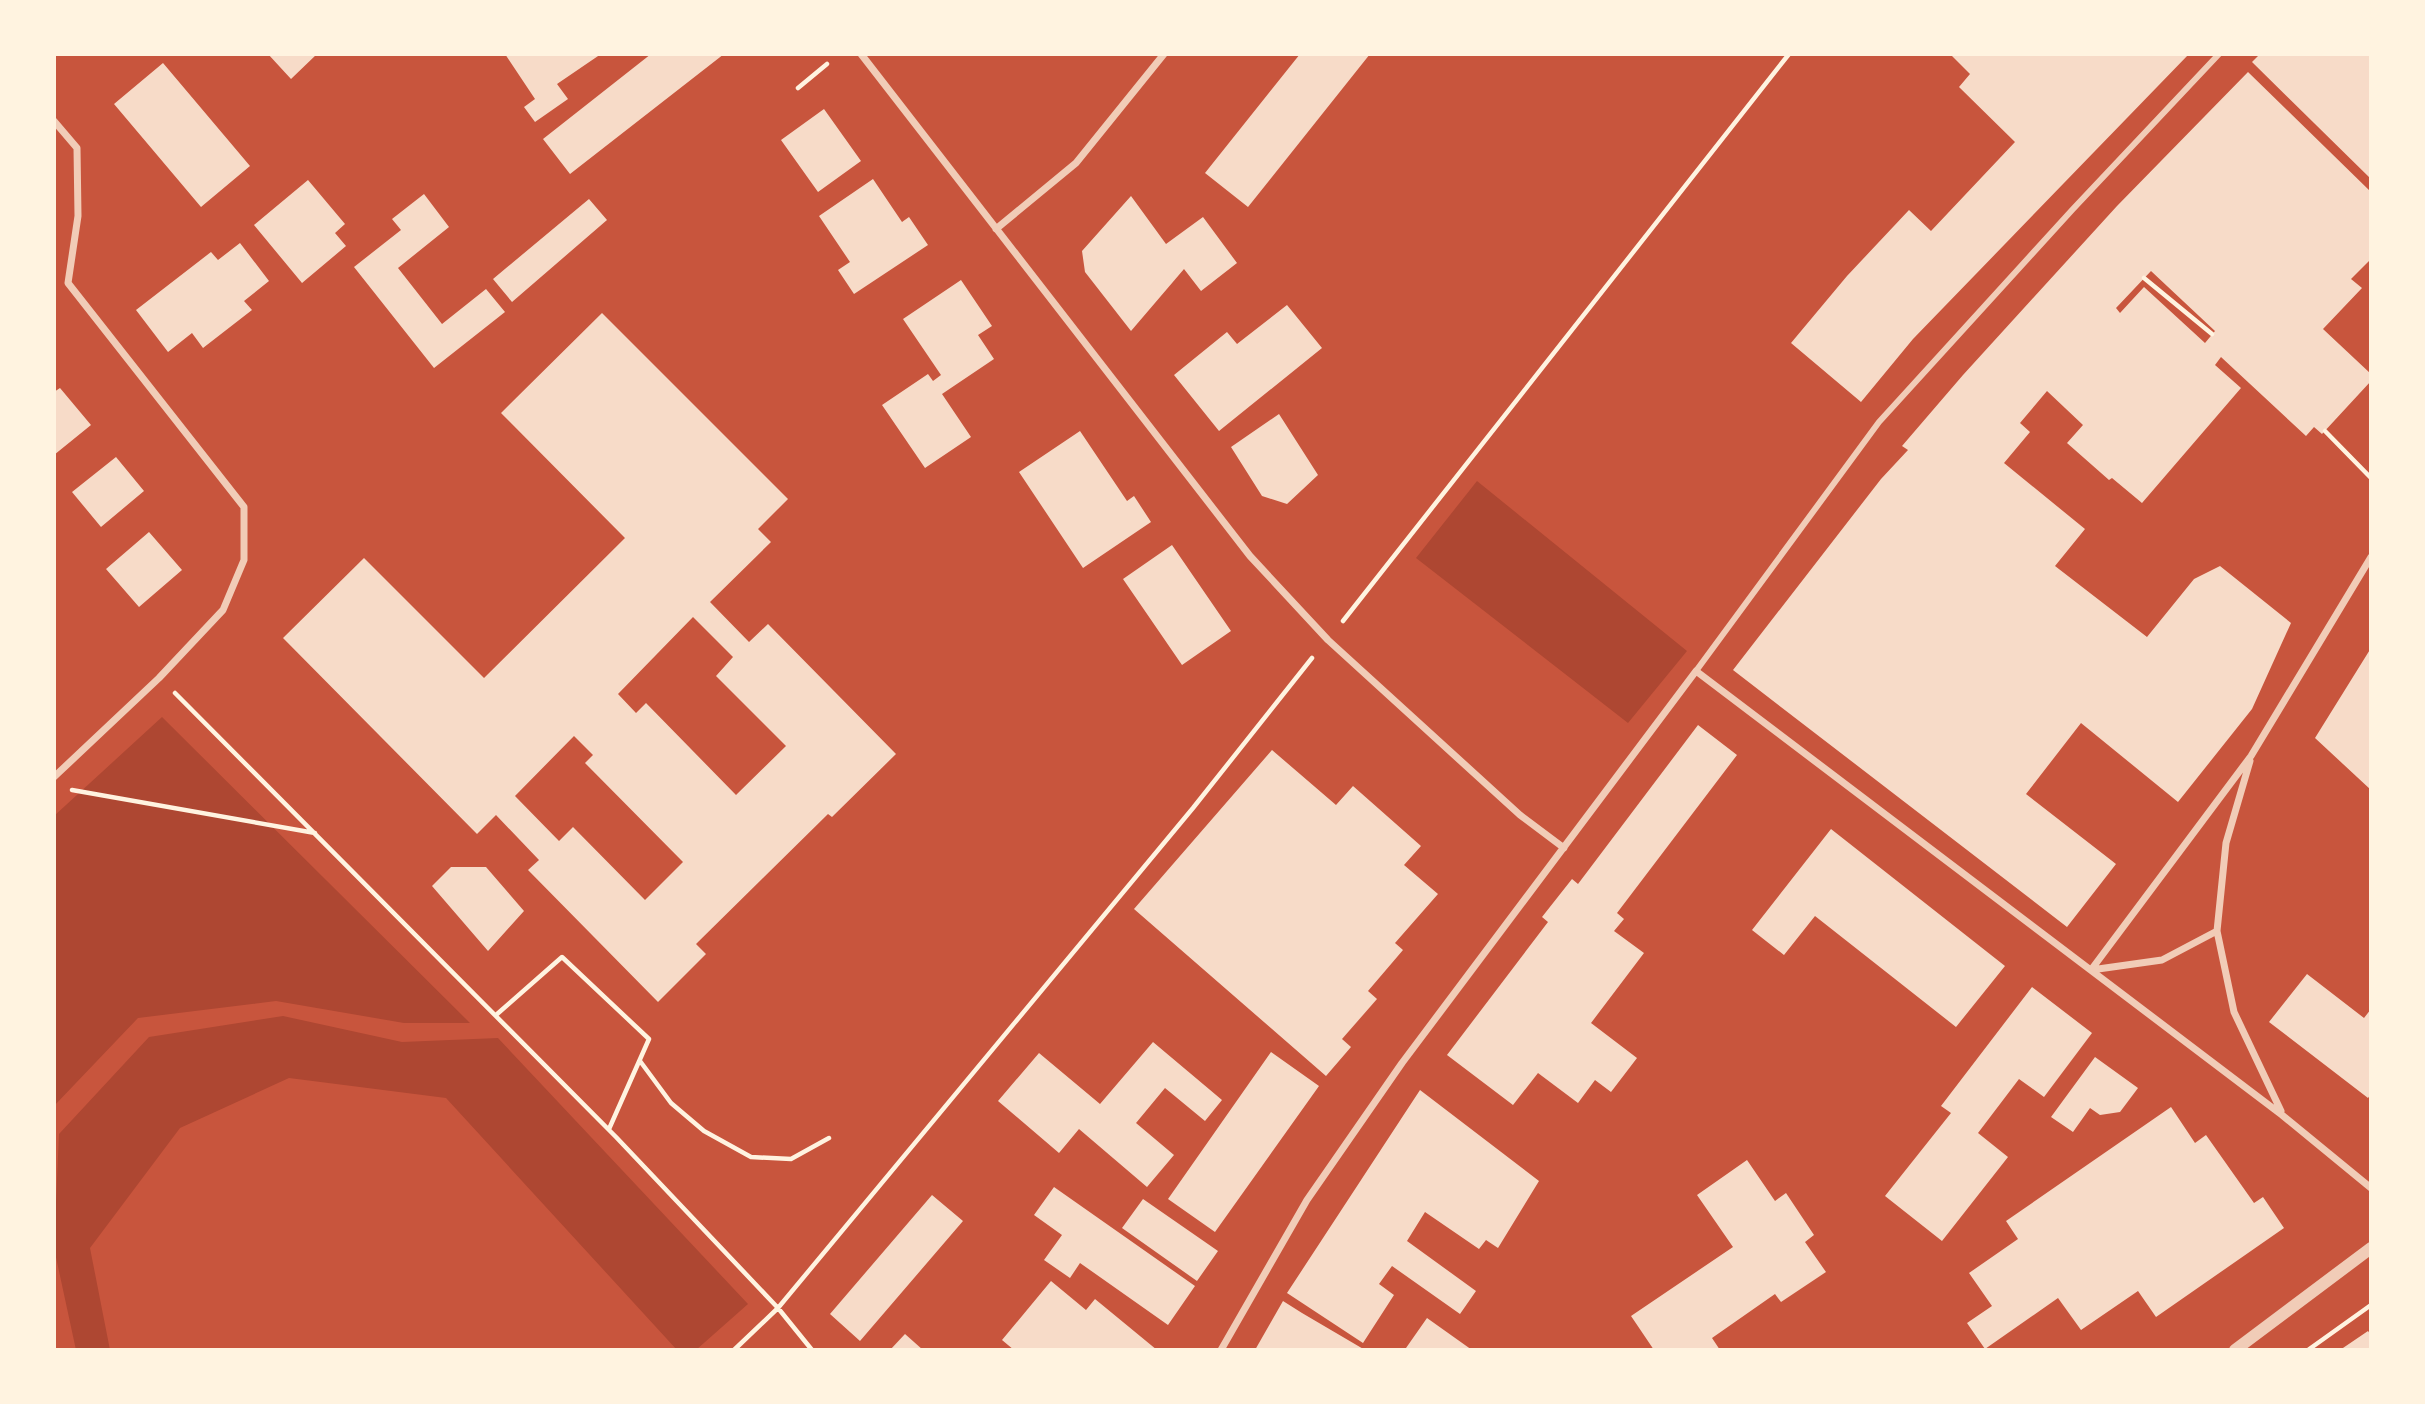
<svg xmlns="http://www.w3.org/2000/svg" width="2425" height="1404" viewBox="0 0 2425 1404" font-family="Helvetica,sans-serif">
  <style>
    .green { fill: #ae4732 }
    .building { fill: #f7dbc8; fill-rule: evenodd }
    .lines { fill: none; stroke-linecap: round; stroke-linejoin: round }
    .path { stroke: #fff3e0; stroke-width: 4.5 }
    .pedestrian { stroke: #f1ccb7; stroke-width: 6 }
    .minor { stroke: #f1ccb7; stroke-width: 7 }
    .tertiary { stroke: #f1ccb7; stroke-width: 12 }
  </style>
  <rect width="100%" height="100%" fill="#c8553d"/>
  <path class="green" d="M1477,481L1687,651L1628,723L1416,558Z
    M162,717L470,1023H404L276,1001L138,1018L54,1106V816Z
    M283,1016L402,1042L498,1038L748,1304L696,1350H677L446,1098L289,1078L180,1128L90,1248L110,1350H76L54,1248L59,1134L149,1037Z"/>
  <path class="building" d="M268,54H317L291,79Z
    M505,54H601L557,84L568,99L535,122L524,107L535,99Z
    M651,54H724L570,174L543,139Z
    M1300,54H1370L1248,207L1205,173Z
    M1950,54H2052L2054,56L2056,54H2189L1913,339L1861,402L1791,343L1847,276L1909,210L1931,231L2015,142L1959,87L1970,74Z
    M2260,54H2371V179L2252,62Z
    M163,63L250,166L201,207L114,104Z
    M2248,72L2371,192V259L2351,279L2362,288L2323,329L2371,374V381L2322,434L2314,427L2306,436L2221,357L2215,365L2241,388L2142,503L2112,478L2109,480L2067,443L2083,425L2047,391L2020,423L2030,432L2004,463L2085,529L2055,566L2147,637L2194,579L2220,566L2291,623L2252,709L2178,802L2081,723L2026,794L2116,864L2067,927L1733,670L1881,479L1908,450L1902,446L1963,375L2117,206ZM2151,271L2215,331L2205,343L2144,287L2120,313L2116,308Z
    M824,109L861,161L818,192L781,140Z
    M873,179L902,222L909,217L928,245L854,294L838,270L850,262L819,216Z
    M308,180L345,224L335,233L346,246L302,283L254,225Z
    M424,194L449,227L398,268L442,324L486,289L505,312L434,368L354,267L401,230L392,219Z
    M1131,196L1166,244L1203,217L1237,263L1201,291L1184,269L1131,331L1085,272L1082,251Z
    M589,199L607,220L512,302L493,279Z
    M240,243L269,281L244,301L252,310L203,348L192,333L168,352L136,310L211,252L218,260Z
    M961,280L992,326L978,335L994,359L942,394L971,437L925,468L882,405L928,374L933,381L941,375L903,319Z
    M1287,305L1322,348L1219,431L1174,375L1227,332L1237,344Z
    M602,313L788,499L758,529L771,542L710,602L749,642L768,624L896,754L832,817L828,814L696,944L706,954L658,1002L528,870L539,860L496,815L477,834L283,638L364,558L484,678L625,538L501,413ZM693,617L733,657L716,676L786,746L736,795L646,703L636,713L618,694ZM574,736L593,755L585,763L683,862L645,900L573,827L559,841L515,796Z
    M60,388L91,425L54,455V392Z
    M1279,414L1318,475L1287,504L1262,496L1231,447Z
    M1080,431L1127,501L1134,496L1151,522L1083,568L1019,472Z
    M116,457L144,491L101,527L72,492Z
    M149,532L182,570L139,607L106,569Z
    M1172,545L1231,631L1182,665L1123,579Z
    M2371,648V790L2315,738Z
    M1698,725L1737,755L1617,913L1624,919L1614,931L1644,953L1591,1023L1637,1058L1611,1092L1595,1080L1578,1103L1538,1073L1513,1105L1447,1055L1548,922L1542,917L1572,879L1578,884Z
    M1272,750L1336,805L1353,786L1421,846L1404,865L1438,894L1395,943L1403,950L1368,991L1377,999L1342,1039L1351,1047L1326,1076L1134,909Z
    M1831,829L2005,966L1956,1027L1815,916L1784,955L1752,930Z
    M451,867H486L524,911L488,951L432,886Z
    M2307,974L2364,1018L2371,1009V1094L2368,1098L2269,1022Z
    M2032,987L2092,1033L2044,1097L2019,1079L1978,1133L2008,1157L1942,1241L1885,1196L1951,1113L1941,1106Z
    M1153,1042L1222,1100L1205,1121L1165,1088L1136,1123L1174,1155L1147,1187L1079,1129L1059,1153L998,1101L1039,1053L1100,1104Z
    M1271,1052L1319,1086L1215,1232L1168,1199Z
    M2095,1057L2138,1088L2120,1112L2100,1115L2090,1108L2073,1132L2051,1117Z
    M1420,1090L1539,1181L1498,1248L1486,1240L1479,1249L1425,1212L1407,1241L1476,1291L1460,1314L1392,1266L1379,1284L1394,1295L1363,1343L1287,1293Z
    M2171,1107L2195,1143L2206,1135L2254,1203L2263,1197L2284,1228L2156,1317L2138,1291L2081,1330L2058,1298L1985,1349L1967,1323L1992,1306L1969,1273L2018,1239L2006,1221Z
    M1747,1160L1775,1201L1786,1193L1814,1235L1805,1242L1826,1272L1781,1302L1775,1294L1712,1338L1720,1350H1654L1631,1316L1733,1247L1697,1195Z
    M1054,1187L1195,1286L1168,1325L1080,1263L1070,1278L1044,1260L1062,1235L1034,1215Z
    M932,1195L963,1221L860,1341L830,1314Z
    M1143,1199L1218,1251L1197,1281L1122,1228Z
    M1051,1281L1086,1310L1095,1299L1157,1350H1014L1002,1340Z
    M1283,1301L1302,1313L1365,1350H1255Z
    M1427,1318L1472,1350L1406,1348Z
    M2368,1331L2371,1335V1350H2340Z
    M905,1334L923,1350H890Z"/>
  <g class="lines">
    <path class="path" d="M798,88L827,64
      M2144,278L2212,334
      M2325,431L2371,478
      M1343,621L1789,54
      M175,693L616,1137L778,1308L812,1350
      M72,790L315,833
      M496,1015L562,957L649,1039L609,1129
      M640,1061L671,1103L704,1131L751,1157L791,1159L829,1138
      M734,1350L778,1308L1193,808L1312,658
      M2308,1350L2371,1305"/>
    <path class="pedestrian" d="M1696,671L1879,422L2073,209L2219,54"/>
    <path class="minor" d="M861,54L1250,556L1328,640L1520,815L1564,848
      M54,121L77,148L78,216L68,283L244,507V560L223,610L159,678L54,777
      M996,229L1076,163L1164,54
      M2250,761L2226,843L2217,931L2234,1012L2281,1111
      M2091,970L2251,756L2371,557
      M2091,970L2162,960L2217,931
      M1221,1350L1307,1200L1402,1063L1696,671L2282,1115L2371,1188"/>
    <path class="tertiary" d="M2235,1350L2371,1248"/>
  </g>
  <rect width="2425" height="1404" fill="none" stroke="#fff3e0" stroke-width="112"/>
</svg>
